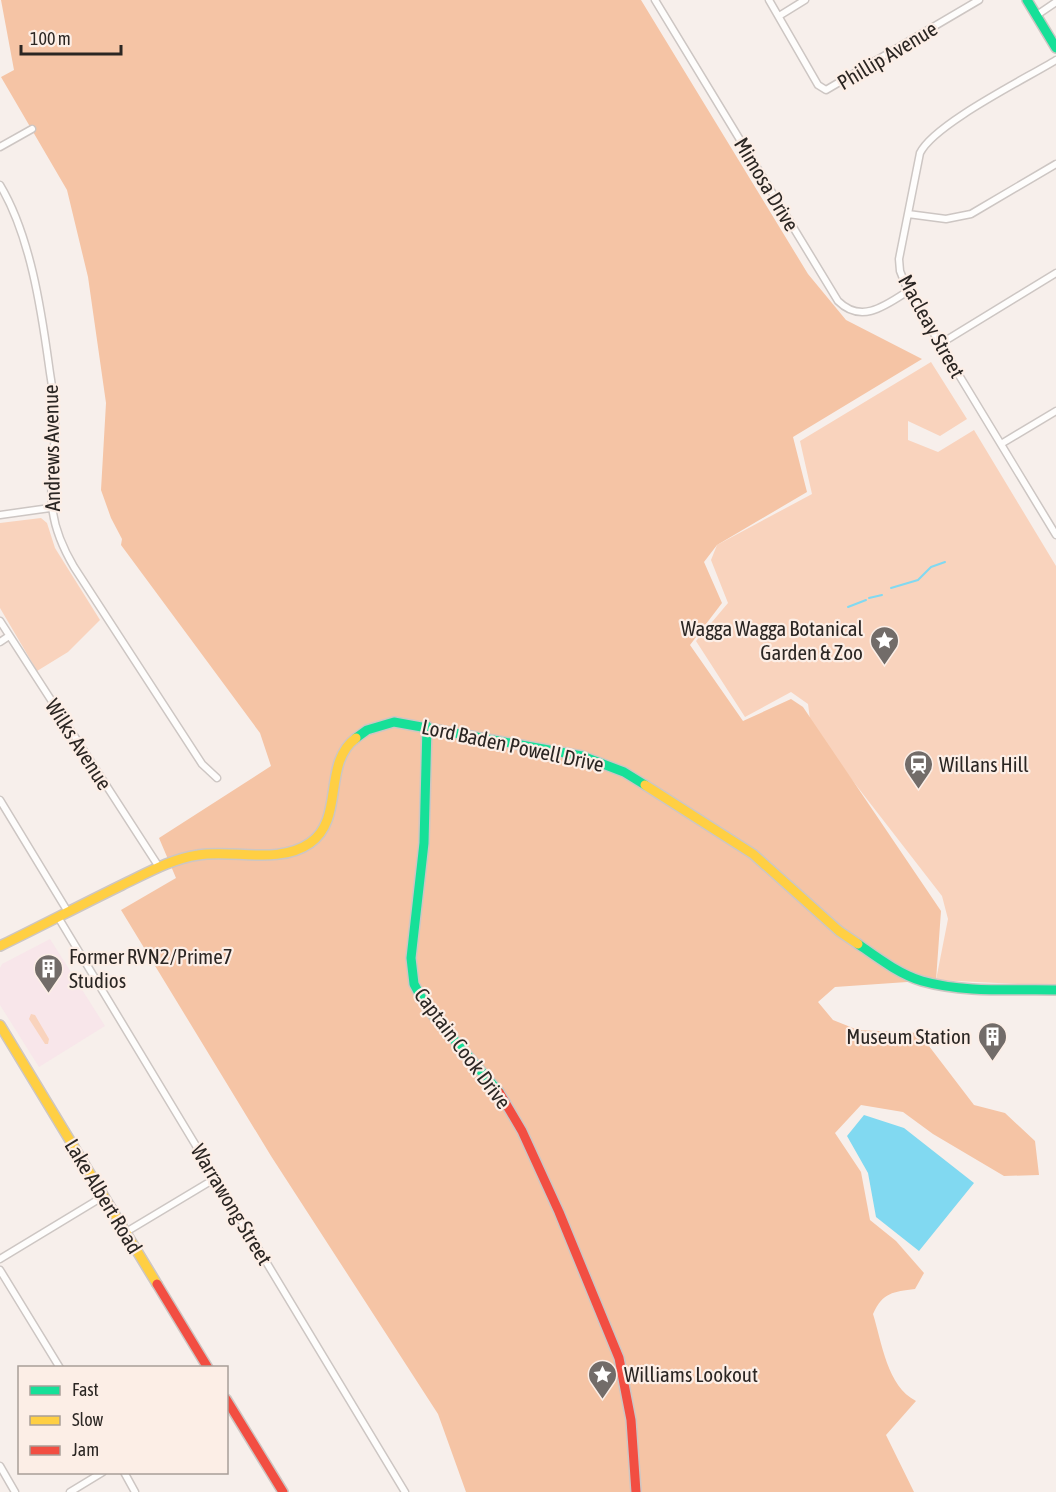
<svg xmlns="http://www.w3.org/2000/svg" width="1056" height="1492" viewBox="0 0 1056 1492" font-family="'Asap Condensed',sans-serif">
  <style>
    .commercial { fill: #f8e6ea }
    .green { fill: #f9d3bd }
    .forest { fill: #f5c4a5 }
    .water { fill: #81d9f1 }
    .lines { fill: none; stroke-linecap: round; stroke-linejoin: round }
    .stream { stroke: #81d9f1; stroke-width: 2 }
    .street-casing { stroke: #cdc6c3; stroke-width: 9 }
    .fast-casing { stroke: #cdc6c3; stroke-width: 12 }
    .slow-casing { stroke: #cdc6c3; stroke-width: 12 }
    .jam-casing { stroke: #cdc6c3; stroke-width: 12 }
    .street { stroke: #fefdfc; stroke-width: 6 }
    .fast { stroke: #16e098; stroke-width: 9 }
    .slow { stroke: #ffcf43; stroke-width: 9 }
    .jam { stroke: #f24e42; stroke-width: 9 }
    .labels { text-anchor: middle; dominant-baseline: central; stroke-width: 4.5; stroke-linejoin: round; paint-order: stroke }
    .street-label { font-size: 21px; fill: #2b2623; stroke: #fceee6 }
    .poi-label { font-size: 21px; fill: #2b2623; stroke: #fceee6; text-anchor: start }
  </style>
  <rect width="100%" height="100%" fill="#f7efeb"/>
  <path class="commercial" d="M50,939L105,1026L39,1067L0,1005V968L2,964Z"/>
  <path class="green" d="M931,362L967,419L940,436L908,421V440L938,452L974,430L1056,566V986L936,980L948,919L942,896L811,727L808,704L791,692L745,717L696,641L728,603L711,560L717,545L812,494L800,441Z
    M41,518L47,523L55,548L100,620L68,652L37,671L0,608V523Z
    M31,1014L35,1015L49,1039L48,1044H45L29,1019Z"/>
  <path class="forest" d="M1,0H641L808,274L846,320L922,359L793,437L807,492L717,545L704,562L722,603L690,645L743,721L791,699L803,707L941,911L936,980L835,987L818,1002L833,1020L858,1030L919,1033L974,1105L1005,1113L1035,1141L1039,1175L1004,1176L933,1134L903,1112L861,1105L835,1133L861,1172L870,1220L896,1241L924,1273L915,1289C893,1292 883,1292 873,1314C882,1343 887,1386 916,1401L886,1435L914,1492H466L438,1414L271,1156L121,910L176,878L159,838L271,766L260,733L121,545L122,539L111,518L101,490L106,403L88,277L67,190L1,77L14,70Z"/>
  <path class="water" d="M864,1115L904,1128L974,1183L919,1251L876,1217L868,1173L847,1136Z"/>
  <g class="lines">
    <path class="stream" d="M891,588L918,580L931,567L945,562
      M869,598L882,595
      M848,607L866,600"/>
    <defs>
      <path id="street" d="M655,0L838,301C861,324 885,306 908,291
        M769,0L818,85L826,90L979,0
        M1037,15L1056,2
        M779,16L805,0
        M1056,60C1025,79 934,124 920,153L899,259L900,271L908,291L1056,535
        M0,147L32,129
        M0,185C30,235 41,308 49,366C51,382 55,399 55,416C56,480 38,506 74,567L202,764L217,778
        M908,214L946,219L971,214L1056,164
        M940,344L1056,273
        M1001,444L1056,411
        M0,515L50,508
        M0,621L159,867
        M0,642L9,636
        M0,800L68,912
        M58,917L405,1492
        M126,1232L216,1178
        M0,1259L104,1196
        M0,1270L60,1368
        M0,1466L15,1492
        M124,1472L135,1492
        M70,1492L103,1472"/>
      <path id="fast" d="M1027,0L1056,48
        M427,726L424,843L411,958L414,984L427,1008L499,1092
        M356,738L367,730L394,722L582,756L624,772L645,785
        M858,944C878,958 899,974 922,981C964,993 1013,989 1056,990"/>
      <path id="slow" d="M645,785L753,854L839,931L858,944
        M0,946C41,926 81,905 122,885C147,873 171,859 198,855C233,849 279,865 310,843C345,819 322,763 356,738
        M0,1025L157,1284"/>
      <path id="jam" d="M499,1092L522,1131L559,1212L619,1358L631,1420L636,1492
        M157,1284L208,1368
        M226,1399L283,1492"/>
    </defs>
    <use href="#street" class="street-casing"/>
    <use href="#fast" class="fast-casing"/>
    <use href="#slow" class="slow-casing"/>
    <use href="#jam" class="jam-casing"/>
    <use href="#street" class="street"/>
    <use href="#fast" class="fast"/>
    <use href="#slow" class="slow"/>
    <use href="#jam" class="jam"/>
  </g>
  <defs>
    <symbol id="sight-pin" viewBox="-11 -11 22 30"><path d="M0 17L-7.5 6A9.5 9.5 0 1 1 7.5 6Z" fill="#726c69" stroke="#fceee6"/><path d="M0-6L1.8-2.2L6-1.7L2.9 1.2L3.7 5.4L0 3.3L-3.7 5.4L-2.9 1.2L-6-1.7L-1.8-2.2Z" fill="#fff"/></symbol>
    <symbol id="station-pin" viewBox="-11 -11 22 30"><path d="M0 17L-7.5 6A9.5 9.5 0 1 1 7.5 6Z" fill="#726c69" stroke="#fceee6"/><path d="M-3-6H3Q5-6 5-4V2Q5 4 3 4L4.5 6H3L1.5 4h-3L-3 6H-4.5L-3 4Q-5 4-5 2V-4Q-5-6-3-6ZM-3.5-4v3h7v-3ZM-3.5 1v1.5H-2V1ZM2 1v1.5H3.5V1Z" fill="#fff"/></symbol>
    <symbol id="building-pin" viewBox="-11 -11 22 30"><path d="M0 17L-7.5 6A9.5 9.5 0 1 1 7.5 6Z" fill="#726c69" stroke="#fceee6"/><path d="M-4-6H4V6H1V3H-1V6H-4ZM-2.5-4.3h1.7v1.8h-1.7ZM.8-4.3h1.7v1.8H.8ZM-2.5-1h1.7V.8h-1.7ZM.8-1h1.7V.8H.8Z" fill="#fff"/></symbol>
  </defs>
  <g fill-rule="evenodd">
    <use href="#sight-pin" x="868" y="624" width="33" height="45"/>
    <use href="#station-pin" x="902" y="748" width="33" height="45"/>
    <use href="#building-pin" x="32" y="952" width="33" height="45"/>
    <use href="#building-pin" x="976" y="1020" width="33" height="45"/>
    <use href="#sight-pin" x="586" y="1358" width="33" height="45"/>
  </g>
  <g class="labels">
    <g class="street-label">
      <text transform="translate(887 55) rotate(-31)">Phillip Avenue</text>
      <text transform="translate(767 184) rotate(59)">Mimosa Drive</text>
      <text transform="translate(932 326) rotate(61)">Macleay Street</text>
      <text transform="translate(51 448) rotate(-91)">Andrews Avenue</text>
      <text transform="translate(79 744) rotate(57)">Wilks Avenue</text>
      <text transform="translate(513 745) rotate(12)">Lord Baden Powell Drive</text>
      <text transform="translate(463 1048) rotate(53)">Captain Cook Drive</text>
      <text transform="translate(104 1196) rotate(59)">Lake Albert Road</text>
      <text transform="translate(232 1204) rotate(59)">Warrawong Street</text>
    </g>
    <g class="poi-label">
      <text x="863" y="628" text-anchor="end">Wagga Wagga Botanical<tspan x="863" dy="24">Garden &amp; Zoo</tspan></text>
      <text x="939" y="764">Willans Hill</text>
      <text x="69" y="956">Former RVN2/Prime7<tspan x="69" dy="24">Studios</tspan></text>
      <text x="971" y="1036" text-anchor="end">Museum Station</text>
      <text x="624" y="1374">Williams Lookout</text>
    </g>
  </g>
  <rect x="18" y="1366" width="210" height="108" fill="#fceee6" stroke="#a89e98" stroke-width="1.5"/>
  <rect x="30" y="1386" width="30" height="9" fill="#16e098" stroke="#a89e98" stroke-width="1.5"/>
  <text x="72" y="1396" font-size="18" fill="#2b2623">Fast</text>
  <rect x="30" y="1416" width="30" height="9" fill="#ffcf43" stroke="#a89e98" stroke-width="1.5"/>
  <text x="72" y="1426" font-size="18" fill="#2b2623">Slow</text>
  <rect x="30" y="1446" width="30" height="9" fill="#f24e42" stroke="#a89e98" stroke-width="1.5"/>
  <text x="72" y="1456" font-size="18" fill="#2b2623">Jam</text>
  <path d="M21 45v9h100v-9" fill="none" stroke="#2b2623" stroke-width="3"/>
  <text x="30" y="45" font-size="18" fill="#2b2623" stroke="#fceee6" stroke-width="4.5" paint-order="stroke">100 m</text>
</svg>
